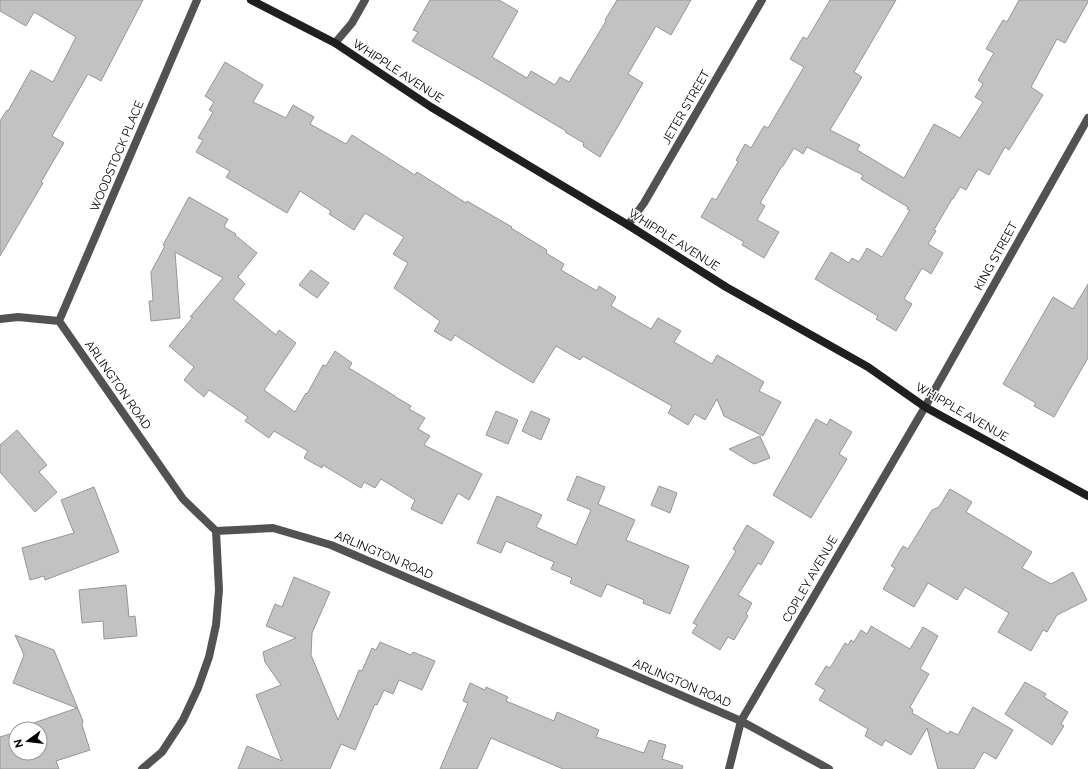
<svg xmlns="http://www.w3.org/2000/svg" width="1088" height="769" viewBox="0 0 1088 769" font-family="Raleway,sans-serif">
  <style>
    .building { fill: #c2c2c2; stroke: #969696 }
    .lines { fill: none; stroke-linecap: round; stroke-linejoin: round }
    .street { stroke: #525252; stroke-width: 8 }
    .secondary { stroke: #1f1f1f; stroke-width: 8 }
    .labels { text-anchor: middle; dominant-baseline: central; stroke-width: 3; stroke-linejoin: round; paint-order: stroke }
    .street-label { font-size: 12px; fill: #000; stroke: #fff }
  </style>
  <rect width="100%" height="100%" fill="#fff"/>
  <path class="building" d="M0,0H143L101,81L88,74L52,136L64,143L41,182L43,183L0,256V121L7,110L8,111L31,70L53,82L76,37L34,12L26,26L0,11Z
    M430,0H499L518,11L492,57L527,78L531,71L555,85L560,77L569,82L606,21L605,20L617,0H691L671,35L656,26L628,74L643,83L600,157L583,146L584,143L565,132L566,131L487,84L412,41L418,32L413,30Z
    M830,0H896L854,72L862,77L830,130L860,145L857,150L904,178L934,124L960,138L983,102L975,97L983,84L978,80L994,53L986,49L1003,20L1007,22L1019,0H1088V2L1065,43L1057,39L1031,87L1043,95L1009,150L1005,147L989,175L978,169L966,190L960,187L953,199H952L934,230L936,231L928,244L943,253L931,274L922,268L904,299L912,304L896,331L876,319L878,316L815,279L831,252L849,263L852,258L859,262L867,248L882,257L910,210L907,209L908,207L861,179L863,175L807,147L803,154L794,148L783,166H782L760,203L765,206L757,220L779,232L764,258L742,245L744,242L701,217L712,198L716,200L738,162L736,160L745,144L751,148L764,126L768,128L804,67L790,59L803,37L807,39Z
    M225,62L263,85L253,102L286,118L293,105L314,117L310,124L346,144L352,135L415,175L417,172L466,203L467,201L512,227L511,228L547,250L546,253L564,264L561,270L597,291L599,286L616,297L611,306L651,329L658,318L681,331L674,342L712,364L717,355L764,382L759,391L781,402L763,436L724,416L717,399L705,420L695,414L688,425L668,413L672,406L583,356L580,360L556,346L533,383L498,362L455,335L451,341L434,331L440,321L394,288L408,263L393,254L404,237L365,213L354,230L329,214L331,211L300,191L287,213L226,177L230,171L196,152L203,140L198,138L213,112L209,110L214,102L205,96Z
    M189,197L228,219L224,227L236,234L235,235L257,253L238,277L245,284L233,299L276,335L279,330L296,343L264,390L295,412L306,393L307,394L323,365L326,366L335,351L352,363L349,368L395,396H394L411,406L409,409L425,418L418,429L430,436L424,445L482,474L469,500L458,493L442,524L411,509L415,500L381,479L375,488L364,482L361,488L323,465L322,468L304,458L308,451L274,431L269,438L245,421L248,417L209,390L204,397L184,380L194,367L169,346L193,317H190L223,278L175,252L180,318L151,321L149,301H153L151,272L165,246L163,245Z
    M311,270L329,283L317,298L299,285Z
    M1088,284V358L1054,417L1034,406L1036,403L1003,384L1053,297L1073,309Z
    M496,411L518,420L508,444L486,435Z
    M531,411L550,419L541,440L522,431Z
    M816,419L827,425L830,419L852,432L839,454L847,459L811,518L773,495Z
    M17,430L47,465L39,472L57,492L35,512L0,472V445Z
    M760,436L770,458L754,464L729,449Z
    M577,476L605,487L598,504L635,520L626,540L689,566L670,614L643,603L644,600L607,584L601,597L570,583L572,578L551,569L554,562L506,541L501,553L477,543L497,496L542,515L536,527L576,545L591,510L567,500Z
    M659,486L677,493L670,513L651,505Z
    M94,487L119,552L45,580L44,576L30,580L22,548L74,533L61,500Z
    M950,489L972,502L966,512L1032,552L1022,568L1051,584L1073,572L1087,600L1057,615L1047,632L1043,630L1031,651L998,632L1009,613L965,587L957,600L928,583L914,607L883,589L895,568L891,566L903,546L908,549L932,510L939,507Z
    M747,525L774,542L761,565L758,563L738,595L752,603L746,614L748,616L734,640L728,637L720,650L692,633L697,625L693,623L736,551L733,549Z
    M294,577L330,592L312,633L311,655L338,720L359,670L362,671L372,648L376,650L380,642L411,655L413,652L435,661L422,690L399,680L393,694L384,690L377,705L375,704L355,750L341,744L330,769H238L247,746L282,761L256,695L281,685L265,662L263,652L296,638L266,626L275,604L282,607Z
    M126,585L129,617L135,616L137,636L104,639L103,621L82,623L79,590Z
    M871,626L910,649L923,627L938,636L920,669L929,674L910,707L913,710L912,713L948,734L950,731L958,735L973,707L1013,730L996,759L984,752L974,769H938L927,728L911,755L885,740L882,746L865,736L868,729L819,700L825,690L815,684L826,666L830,668L845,643L848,645L851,640L854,642L861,630L867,634Z
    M15,635L54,650L83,721L82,725L90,750L56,761L59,769H0V737L16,732V753H40V729H25H26L25,726L77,708L13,683L24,655Z
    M1025,682L1046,694L1044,697L1068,712L1061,724L1064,726L1052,745L1005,714Z
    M470,683L485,690L486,687L508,697L506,701L554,721L557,712L599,730L596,737L644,753L649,740L666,745L662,759L683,766L682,769H563L491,738L477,769H440L468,703L463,701Z"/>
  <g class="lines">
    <path class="street" d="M335,43L352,23L365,0
      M628,225L644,203L762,0
      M0,319L18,317L59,321L183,499L216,531L273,528L331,545L741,721L829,769
      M59,321L197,0
      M142,769L162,752L183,720L198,688L209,657L216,625L219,590L216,531
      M729,769L741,721L925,407L1088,118"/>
    <path class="secondary" d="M251,0L335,43L431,107L628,225L726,287L868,367L925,407L1088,496"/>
  </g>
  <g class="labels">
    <g class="street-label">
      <text transform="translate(398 71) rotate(33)">WHIPPLE AVENUE</text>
      <text transform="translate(686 107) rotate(-60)">JETER STREET</text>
      <text transform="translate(117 156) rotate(-67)">WOODSTOCK PLACE</text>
      <text transform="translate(674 240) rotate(32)">WHIPPLE AVENUE</text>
      <text transform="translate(996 256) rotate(-61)">KING STREET</text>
      <text transform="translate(118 385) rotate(55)">ARLINGTON ROAD</text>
      <text transform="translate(962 412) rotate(30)">WHIPPLE AVENUE</text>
      <text transform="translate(384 555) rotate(23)">ARLINGTON ROAD</text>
      <text transform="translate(810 579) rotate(-60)">COPLEY AVENUE</text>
      <text transform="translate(682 683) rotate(23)">ARLINGTON ROAD</text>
    </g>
  </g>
  <g transform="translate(28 741) rotate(255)"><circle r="19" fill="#ffffff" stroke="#999999"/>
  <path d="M0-3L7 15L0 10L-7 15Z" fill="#000000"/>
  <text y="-6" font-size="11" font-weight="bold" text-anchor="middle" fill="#000000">N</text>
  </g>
</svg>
